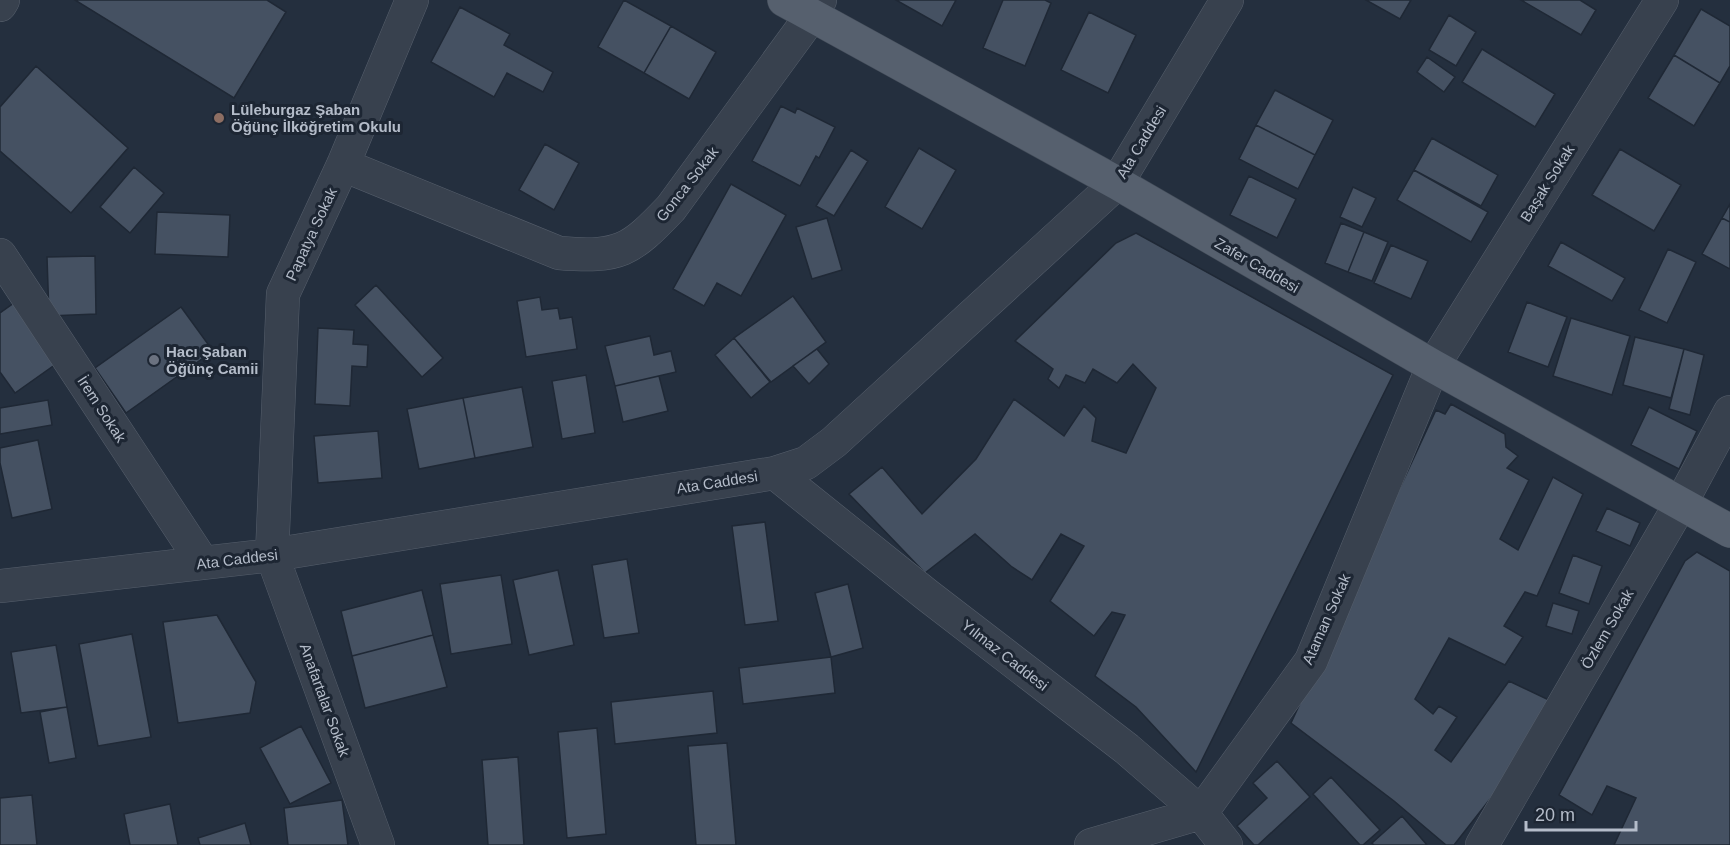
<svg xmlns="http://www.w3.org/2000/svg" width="1730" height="845" viewBox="0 0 1730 845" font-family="Arial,sans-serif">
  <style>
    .building { fill: #455162; stroke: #1f2835; stroke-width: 1.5 }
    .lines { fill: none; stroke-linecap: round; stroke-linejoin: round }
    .minor-casing { stroke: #565f6c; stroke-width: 34 }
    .major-casing { stroke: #414a57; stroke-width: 34 }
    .minor { stroke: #38414e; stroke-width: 33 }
    .major { stroke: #56606e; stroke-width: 33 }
    .education-dot { fill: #8d6e63; stroke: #1d2633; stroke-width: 2 }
    .worship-dot { fill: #6b7280; stroke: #1d2633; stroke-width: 2 }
    .labels { text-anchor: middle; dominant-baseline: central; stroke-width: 6; stroke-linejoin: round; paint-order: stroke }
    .poi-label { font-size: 15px; font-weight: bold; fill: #b4bcc9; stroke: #1d2633; text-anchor: start }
    .street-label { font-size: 15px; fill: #b4bcc9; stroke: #1d2633 }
  </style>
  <rect width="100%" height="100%" fill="#242f3e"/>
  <path class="building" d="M75,0H267L286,12L234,98Z
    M624,0L671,26L644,73L598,47Z
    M896,0H956L942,26Z
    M1003,0H1045L1051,3L1025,66L983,48Z
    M1366,0H1411L1400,19Z
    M1521,0H1580L1596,10L1581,35Z
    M460,7L510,34L504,45L553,72L543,92L507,73L494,97L431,62Z
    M1701,9L1730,26V66L1720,83L1674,55Z
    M1089,12L1136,35L1108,93L1061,70Z
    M1449,15L1476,32L1456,66L1429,50Z
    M671,26L716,52L689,99L644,73Z
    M1482,49L1555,94L1535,127L1462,82Z
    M1674,55L1720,83L1694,126L1648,98Z
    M1427,57L1455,77L1444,92L1417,72Z
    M36,66L128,148L71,213L0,151V107Z
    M1275,90L1333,120L1315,155L1256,125Z
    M781,106L795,113L797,108L835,127L819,158L816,156L800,186L752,161Z
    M1256,125L1315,155L1298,189L1239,159Z
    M1432,138L1498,175L1481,206L1414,170Z
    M545,144L579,163L554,210L519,190Z
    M919,148L956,170L922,229L885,207Z
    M1620,149L1681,185L1654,231L1592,195Z
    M851,150L868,161L834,216L816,206Z
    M134,167L164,193L130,233L100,207Z
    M1414,170L1488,212L1471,242L1397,200Z
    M1249,176L1296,199L1277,238L1230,215Z
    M731,184L786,215L741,296L717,283L704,306L673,289Z
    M1353,187L1376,198L1362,227L1340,217Z
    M1730,204V222L1722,218Z
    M157,212L230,215L228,257L155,254Z
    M827,218L842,270L812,279L796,227Z
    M1722,218L1730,222V269L1702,254Z
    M1341,223L1364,232L1348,272L1325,263Z
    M1364,232L1388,242L1372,281L1348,272Z
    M1136,233L1393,375L1196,772L1136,707L1095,676L1125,615L1112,612L1094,636L1050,601L1084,546L1061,534L1032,580L1012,567L975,534L925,573L849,494L882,467L922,514L976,459L1014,399L1064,436L1084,406L1096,418L1092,441L1126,453L1156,388L1133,364L1117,383L1093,369L1085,383L1066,375L1059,388L1048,379L1053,369L1015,341L1116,243Z
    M1561,242L1625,278L1612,301L1548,266Z
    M1391,245L1428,261L1411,299L1374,283Z
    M1668,249L1696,262L1667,323L1639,310Z
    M95,256L96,314L49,316L47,257Z
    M376,285L443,358L422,377L355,305Z
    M793,296L826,342L771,382L734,338Z
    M540,297L542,310L558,308L560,319L572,317L577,349L526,357L517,301Z
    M21,298L63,359L15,393L0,372V313Z
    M1527,302L1567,317L1548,367L1508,352Z
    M181,307L213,351L126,413L95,368Z
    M1571,318L1630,336L1612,395L1553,376Z
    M318,328L354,330L353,344L368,345L367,367L352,366L350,406L315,404Z
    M650,336L654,355L671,351L676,372L615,386L605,346Z
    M1635,337L1684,349L1671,398L1623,385Z
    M734,338L770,382L751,398L715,355Z
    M817,349L829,364L809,384L793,366Z
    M1684,349L1704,355L1690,415L1669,409Z
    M586,375L595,433L562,439L552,381Z
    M659,376L668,411L623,422L615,386Z
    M522,387L533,447L475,458L463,398Z
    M463,398L475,458L419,469L407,409Z
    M48,400L52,425L0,434V408Z
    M1451,404L1505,434L1506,447L1518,456L1507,468L1529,480L1500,539L1518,550L1553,477L1583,494L1537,596L1525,592L1504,626L1523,637L1505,665L1449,638L1415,699L1433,714L1439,706L1457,717L1435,750L1451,762L1509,681L1549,700L1494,794L1454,845H1446L1394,801L1291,723L1436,410L1445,414Z
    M1649,407L1697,431L1679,469L1631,445Z
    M378,431L382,478L318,483L314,436Z
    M38,440L52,509L12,518L0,463V448Z
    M1607,508L1640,523L1630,546L1596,531Z
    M765,522L778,621L745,625L732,526Z
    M1697,552L1730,571V845H1614L1636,798L1607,786L1592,815L1559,795L1685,561Z
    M1573,555L1602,566L1589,604L1559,593Z
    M627,559L639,633L604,638L592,565Z
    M558,570L574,645L529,655L513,580Z
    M501,575L512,644L451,654L440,584Z
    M848,584L863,648L831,657L815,593Z
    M422,590L433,635L352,656L341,611Z
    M1553,603L1579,611L1572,634L1546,626Z
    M217,615L256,682L250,713L178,723L163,622Z
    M132,634L151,737L98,746L79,644Z
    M433,635L447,687L365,708L352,656Z
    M56,645L67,707L21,713L11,652Z
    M831,657L835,693L743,704L739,668Z
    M713,691L717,733L615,744L611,702Z
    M67,707L76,758L49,763L40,712Z
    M301,726L331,783L290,804L260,748Z
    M597,728L606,834L567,838L558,732Z
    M727,743L736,845H696L688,746Z
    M518,757L524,845H488L482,760Z
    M1277,761L1310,797L1258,845H1254L1237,826L1267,798L1253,783Z
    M1331,777L1380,830L1363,845H1360L1313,794Z
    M32,795L37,845H0V798Z
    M342,800L348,845H288L284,808Z
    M170,804L178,845H130L124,814Z
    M1402,816L1427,845H1374L1372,843Z
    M245,823L251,845H200L198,838Z"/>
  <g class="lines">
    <defs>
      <path id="minor" d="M0,5L3,0
        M343,165L559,253C620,258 630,251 671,208L812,15L820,0
        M0,255L203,563
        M775,473L927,595L1127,749L1201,813L1226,845
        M0,586L272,555L775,473L806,463L834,442L1117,183L1227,0
        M378,845L272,555L283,294L343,165L412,0
        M1091,845L1201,813L1311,661L1433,366L1662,0
        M1482,845L1681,503L1730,412"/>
      <path id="major" d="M784,0L1117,183L1433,366L1730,531"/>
    </defs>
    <use href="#minor" class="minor-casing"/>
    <use href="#major" class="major-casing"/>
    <use href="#minor" class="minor"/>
    <use href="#major" class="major"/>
  </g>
  <circle class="education-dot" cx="219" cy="118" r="6"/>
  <circle class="worship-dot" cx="154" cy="360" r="6"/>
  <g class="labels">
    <g class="poi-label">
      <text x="231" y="109">Lüleburgaz Şaban<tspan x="231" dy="17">Öğünç İlköğretim Okulu</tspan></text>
      <text x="166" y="351">Hacı Şaban<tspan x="166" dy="17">Öğünç Camii</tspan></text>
    </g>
    <g class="street-label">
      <text transform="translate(1141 142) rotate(-59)">Ata Caddesi</text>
      <text transform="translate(1547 183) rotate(-58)">Başak Sokak</text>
      <text transform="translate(687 184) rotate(-52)">Gonca Sokak</text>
      <text transform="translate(311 234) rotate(-65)">Papatya Sokak</text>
      <text transform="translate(1257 265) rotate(30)">Zafer Caddesi</text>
      <text transform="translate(102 409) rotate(57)">İrem Sokak</text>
      <text transform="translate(717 482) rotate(-9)">Ata Caddesi</text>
      <text transform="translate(237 559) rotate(-7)">Ata Caddesi</text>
      <text transform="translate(1326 619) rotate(-66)">Ataman Sokak</text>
      <text transform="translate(1607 629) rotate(-60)">Özlem Sokak</text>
      <text transform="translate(1005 655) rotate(38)">Yılmaz Caddesi</text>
      <text transform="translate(325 700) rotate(70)">Anafartalar Sokak</text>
    </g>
  </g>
  <path d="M1526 821v9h110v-9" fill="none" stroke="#b4bcc9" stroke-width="3"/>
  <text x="1535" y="821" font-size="18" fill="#b4bcc9" stroke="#1d2633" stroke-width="4.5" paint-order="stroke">20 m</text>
</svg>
